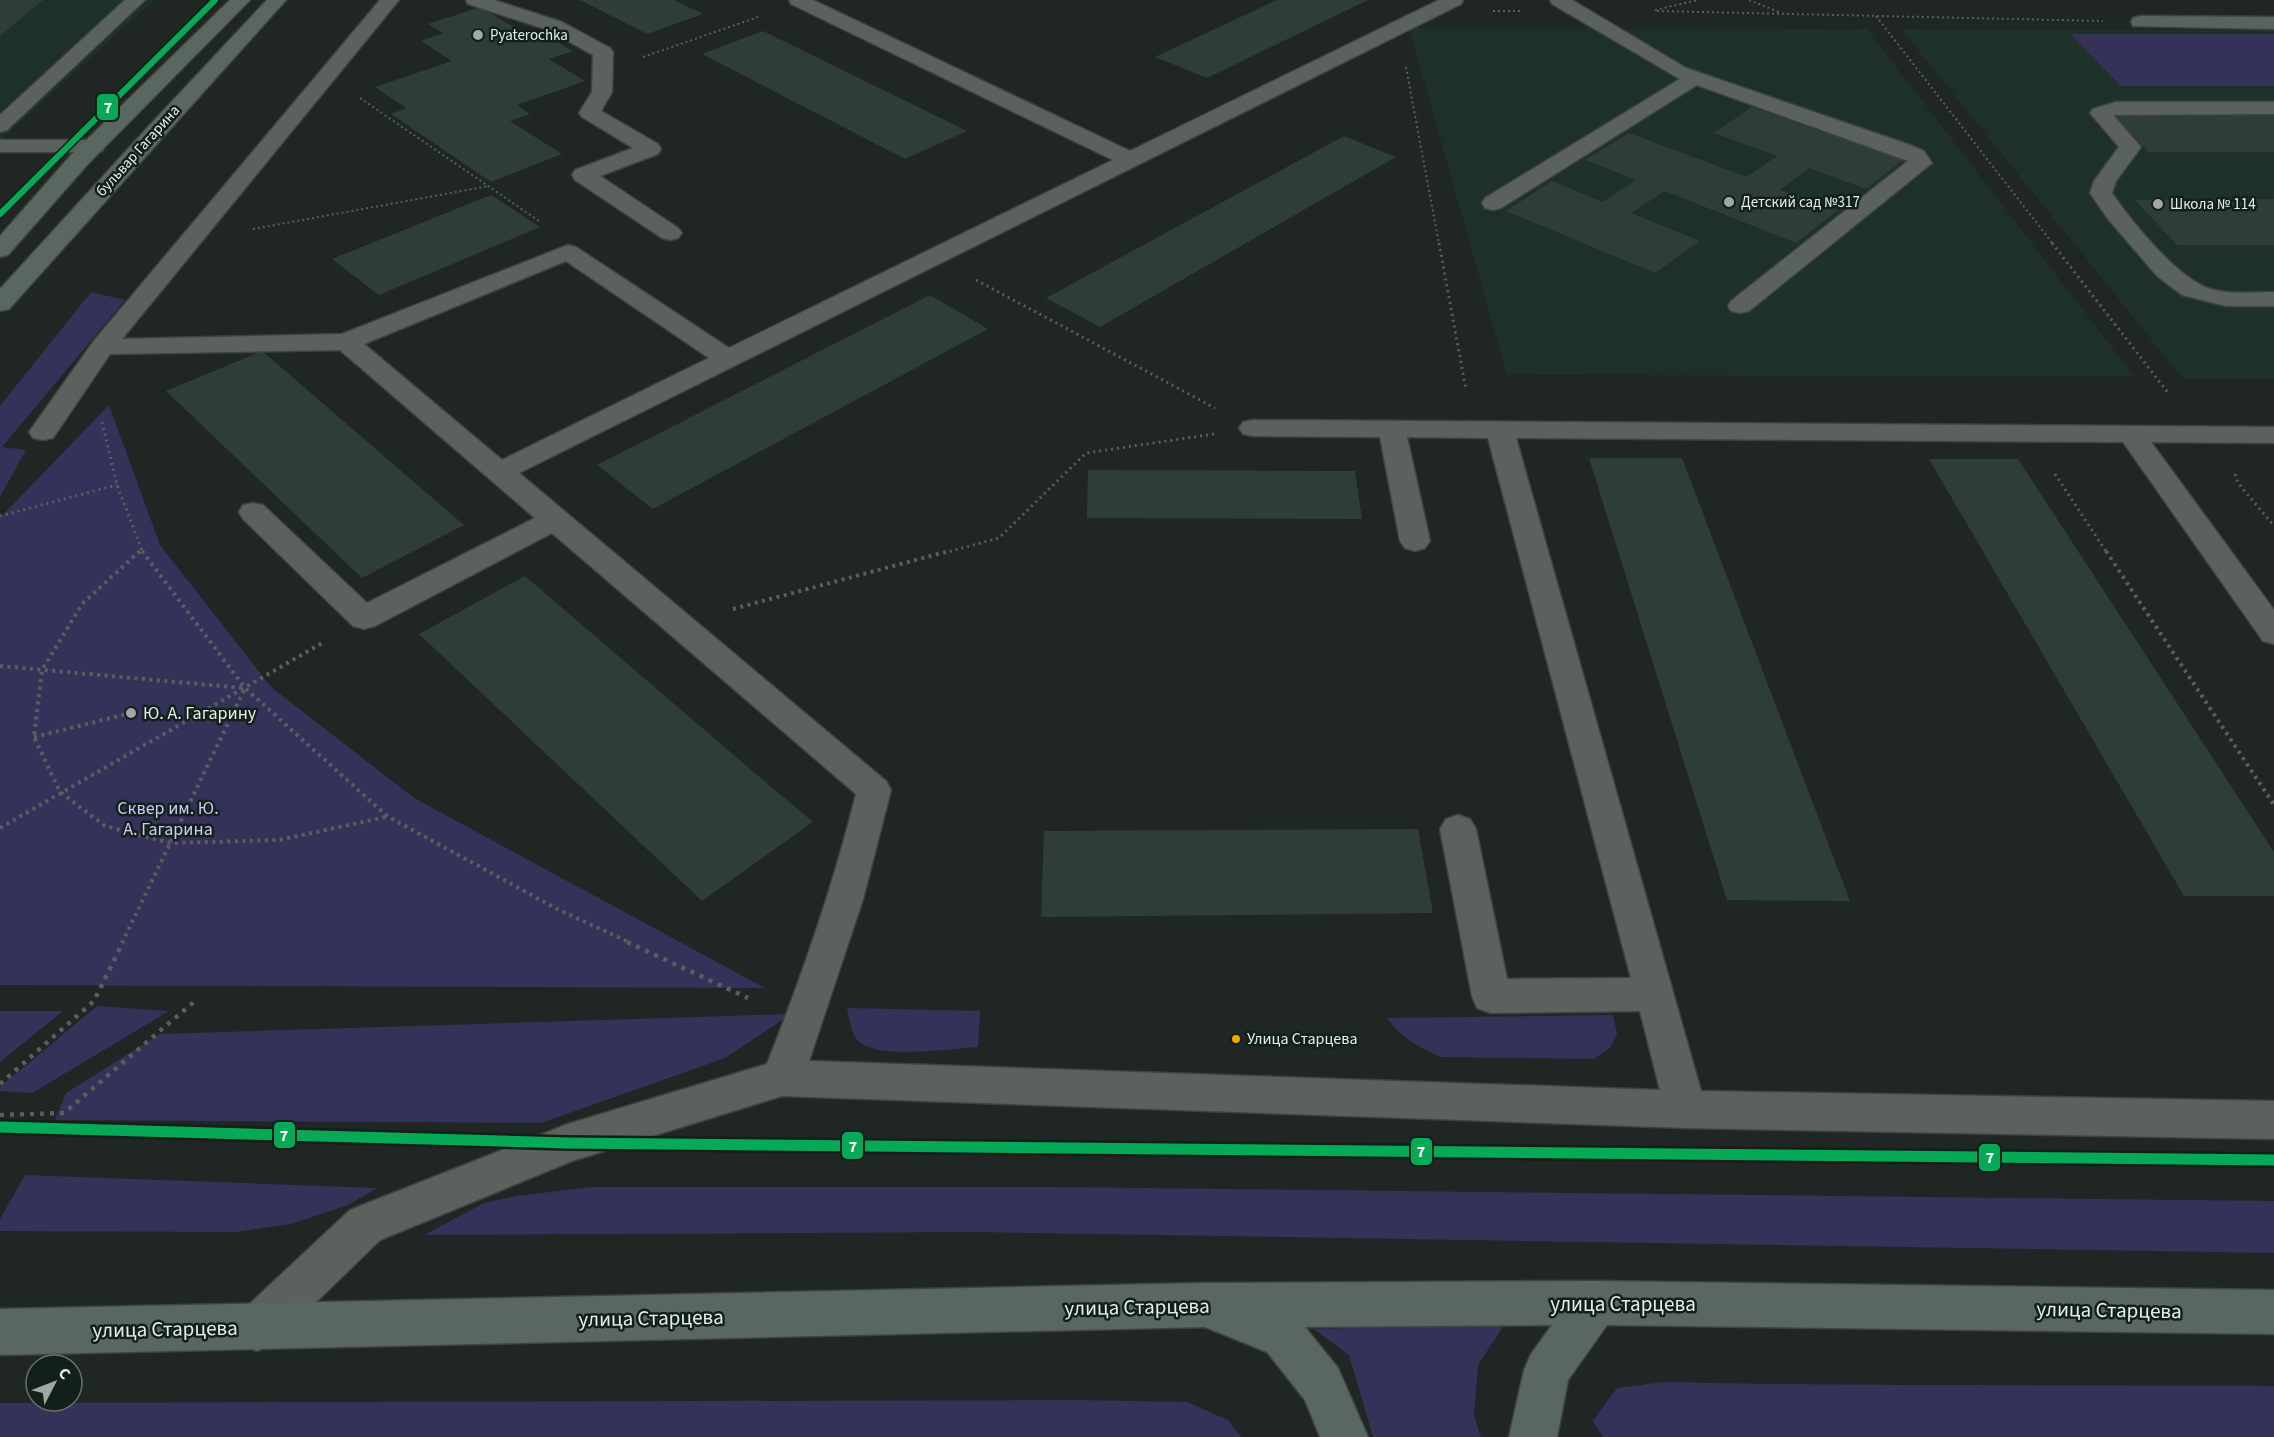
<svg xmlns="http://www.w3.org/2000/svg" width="2274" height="1437" viewBox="0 0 2274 1437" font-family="'Source Sans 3',sans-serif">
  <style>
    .built { fill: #1e3128 }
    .green { fill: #35325a }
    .building { fill: #2f3d38 }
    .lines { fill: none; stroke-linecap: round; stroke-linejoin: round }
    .minor-casing { stroke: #3d4340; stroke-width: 3 }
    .major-casing { stroke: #3d4340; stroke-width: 3 }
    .path-far3 { stroke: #5a5e5c; stroke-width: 2; stroke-dasharray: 2 3; stroke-linecap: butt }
    .path-far2 { stroke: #5a5e5c; stroke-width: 3; stroke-dasharray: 2 4; stroke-linecap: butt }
    .path-far1 { stroke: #5a5e5c; stroke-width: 4; stroke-dasharray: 3 4.5; stroke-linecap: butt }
    .path { stroke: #5a5e5c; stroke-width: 4.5; stroke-dasharray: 4 6; stroke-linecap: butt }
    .minor { fill: #5b625e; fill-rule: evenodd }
    .major { fill: #5a6661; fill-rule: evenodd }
    .tram-1-far1-casing { stroke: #122019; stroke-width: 9 }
    .tram-1-casing { stroke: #122019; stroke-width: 16 }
    .tram-1-far1 { stroke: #06aa56; stroke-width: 6 }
    .tram-1 { stroke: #06aa56; stroke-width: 11 }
    .poi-dot { fill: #a0a7a4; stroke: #122019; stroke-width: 2 }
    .bus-dot { fill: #f7a600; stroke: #122019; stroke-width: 2 }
    .labels { text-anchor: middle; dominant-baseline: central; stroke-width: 5; stroke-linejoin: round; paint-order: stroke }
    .far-poi-label { font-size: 15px; fill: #e5ede9; stroke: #122019; text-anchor: start }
    .far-street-label { font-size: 15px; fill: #e5ede9; stroke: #122019 }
    .bus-label { font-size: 16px; fill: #e5ede9; stroke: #122019; text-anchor: start }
    .poi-label { font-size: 18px; fill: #e5ede9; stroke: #122019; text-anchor: start }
    .park-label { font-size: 18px; fill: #cccbf5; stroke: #122019 }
    .near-street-label { font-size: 21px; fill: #e5ede9; stroke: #122019 }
    .line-badge { stroke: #122019; stroke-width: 2 }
    .badge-label { font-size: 16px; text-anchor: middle; font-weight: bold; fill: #fff }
  </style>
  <rect width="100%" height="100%" fill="#1f2623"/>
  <path class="built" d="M0,0H154L0,141Z
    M1409,28L1867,29L2134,376L1507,375Z
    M1901,29L2274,30V379H2183Z"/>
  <path class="green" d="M2070,34H2274V86H2121Z
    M91,292L125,300L2,447L26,450L0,497V406Z
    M109,405L160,545L271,687L414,798L765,988L0,985V518Z
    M97,1006L169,1011L32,1093L0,1091V1087Z
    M847,1008L980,1011L978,1047C950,1049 888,1058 864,1045C851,1039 850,1021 847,1008Z
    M0,1011H63L0,1062Z
    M791,1014L725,1058L541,1123L55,1120L66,1093L160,1034Z
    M1613,1015L1617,1034L1610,1048L1594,1059L1441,1057C1420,1048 1400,1037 1387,1018Z
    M25,1175L377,1188L348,1205L291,1224L235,1232L0,1231V1219Z
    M592,1187H1052L2274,1201V1253L975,1232L424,1235L484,1203L516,1196Z
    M1504,1325L1478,1365L1474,1416L1481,1437H1373L1349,1355L1314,1329Z
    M1664,1382C1867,1387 2071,1384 2274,1386V1437H1603L1593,1421L1617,1388Z
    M1077,1400L1187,1402L1228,1420L1241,1437H0V1403Z"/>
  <path class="building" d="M0,0H43L0,36Z
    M580,0H674L703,14L647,34Z
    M1277,0H1368L1207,78L1155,57Z
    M480,7L527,35L539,31L573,51L549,59L585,81L517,105L530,114L510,121L562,154L491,182L391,114L406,108L375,87L452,61L421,41L443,33L428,24Z
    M763,31L967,131L905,159L702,54Z
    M1752,107L1903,160L1866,189L1809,168L1780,190L1837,211L1796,243L1665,191L1631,213L1700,241L1655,273L1506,211L1552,181L1603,202L1636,180L1585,160L1629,133L1747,177L1777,156L1714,133Z
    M2274,114V152H2149L2112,115Z
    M1344,136L1396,157L1100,327L1046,298Z
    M491,195L540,227L379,295L332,259Z
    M2274,199V245H2177L2135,200Z
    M930,295L988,329L653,509L597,465Z
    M262,351L464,525L362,578L166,391Z
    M1589,458H1682L1850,901L1727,900Z
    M1929,459H2018L2274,852V896H2184Z
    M1088,470L1355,471L1362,519L1087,518Z
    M525,576L763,780L813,822L702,901L419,634Z
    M1418,829L1433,913L1041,917L1044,831Z"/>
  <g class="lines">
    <defs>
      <path id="minor" d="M125,0H145L7,130L0,132V115Z
        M380,0H399L122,339L342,334L568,245L576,247L729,348L1113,160L791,4L789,0H813L1130,151L1439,0H1463L1461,4L519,473L886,781L891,790L863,899L809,1061L1660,1090L1640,1011L1491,1013L1477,1008L1472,996L1440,829L1446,819L1458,815L1470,819L1476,829L1507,979L1631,978L1488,438L1407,437L1430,541L1425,548L1415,551L1405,548L1400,541L1380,437L1253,436L1243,434L1239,428L1243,422L1253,420L2274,427V443L2151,442L2274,610V644L2263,641L2123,442L1516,438L1701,1091L2274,1101V1139L1686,1128L782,1096L572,1161L380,1240L273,1344L257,1351L241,1344L234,1328L241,1312L350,1210L568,1124L767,1064C802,976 833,887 856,794L552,533L375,626L364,629L353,626L243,519L239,512L243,505L253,503L263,505L367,603L535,518L340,350L110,354L53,438L43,440L33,438L29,432L93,342ZM566,261L709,358L502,460L364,344Z
        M466,0H494L562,22L610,48L613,52L612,92L601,111L658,144L661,149L658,154L600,176L678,228L682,233L678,238L670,240L662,238L575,180L572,175L575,170L633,148L582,117L579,113L592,92L593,55L548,30L468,4Z
        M1550,0H1572L1686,68L1910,145L1924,151L1932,163L1749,311L1740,313L1731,311L1728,306L1731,301L1908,161L1697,85L1501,208L1493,210L1485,208L1482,203L1485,198L1680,79L1552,4Z
        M2140,16L2274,17V29L2133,26L2131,22L2133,18Z
        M2116,102H2274V114L2113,115L2141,147L2116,181L2112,193C2132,222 2177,278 2210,289C2230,295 2254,292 2274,292V306H2226L2182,295L2157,276L2108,219L2090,193L2094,181L2119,147L2090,113L2093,109Z
        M0,140H94L102,141L105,146L102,151L94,152H0Z"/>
      <path id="major" d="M230,0H250L87,165L8,255L0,257V236L71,155Z
        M267,0H286L9,309L0,311V289L148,127Z
        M1596,1281L2274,1290V1334L1607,1325L1568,1380L1557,1437H1509L1524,1370L1531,1354L1552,1325L1305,1327L1338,1368L1368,1437H1320L1305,1400L1267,1352L1205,1327L0,1355V1309L1204,1283Z"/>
    </defs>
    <use href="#minor" class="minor-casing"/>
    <use href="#major" class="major-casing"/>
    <path class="path-far3" d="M1749,0L1779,12
      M1655,10L1698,0
      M1493,11H1521
      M1657,11L2103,21
      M1876,16L2053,244
      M643,57L761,16
      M1406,67L1439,244
      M360,98L539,221
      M253,229L489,186"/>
    <path class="path-far2" d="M1439,243L1466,390
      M2052,243L2169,394
      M976,280L1215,408
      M102,422L117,485L143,553
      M2055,474L2107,553
      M2235,474L2238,483L2274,526
      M0,516L117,485
      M138,553L141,550
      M944,553L999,538L1086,453L1214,434"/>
    <path class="path-far1" d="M140,551L82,604L42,670L34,737L60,792L105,826L170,843L279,840L386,817
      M142,551L245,688L387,816L559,910L631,943
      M2106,551L2274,805
      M733,609L949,551
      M0,666L244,688
      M34,737L131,713
      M0,828L324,642
      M122,943L245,688"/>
    <path class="path" d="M627,942L748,998
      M0,1084L94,1001L123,942
      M0,1115L64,1113L195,1001"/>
    <use href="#minor" class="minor"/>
    <use href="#major" class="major"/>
    <defs>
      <path id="tram-1-far1" d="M0,214L215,0"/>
      <path id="tram-1" d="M0,1127L568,1143L2274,1160"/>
    </defs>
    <use href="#tram-1-far1" class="tram-1-far1-casing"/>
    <use href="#tram-1" class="tram-1-casing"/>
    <use href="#tram-1-far1" class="tram-1-far1"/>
    <use href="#tram-1" class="tram-1"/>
  </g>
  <g class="poi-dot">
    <circle cx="478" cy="35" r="6"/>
    <circle cx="1729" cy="202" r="6"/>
    <circle cx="2158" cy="204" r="6"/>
    <circle cx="131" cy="713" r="6"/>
  </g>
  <circle class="bus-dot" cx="1236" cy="1039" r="5"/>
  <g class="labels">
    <g class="far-poi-label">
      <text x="490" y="35">Pyaterochka</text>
      <text x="1741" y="202">Детский сад №317</text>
      <text x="2170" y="204">Школа № 114</text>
    </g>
    <g class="far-street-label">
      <text transform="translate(138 151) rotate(-48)">бульвар Гагарина</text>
    </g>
    <g class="bus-label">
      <text x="1247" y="1039">Улица Старцева</text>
    </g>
    <g class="poi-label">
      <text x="143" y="713">Ю. А. Гагарину</text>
    </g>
    <g class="park-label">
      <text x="168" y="808">Сквер им. Ю.<tspan x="168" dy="21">А. Гагарина</tspan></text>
    </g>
    <g class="near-street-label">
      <text x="1623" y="1304">улица Старцева</text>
      <text transform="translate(1137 1307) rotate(-1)">улица Старцева</text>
      <text transform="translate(2109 1310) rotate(1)">улица Старцева</text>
      <text transform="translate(651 1318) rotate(-1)">улица Старцева</text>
      <text transform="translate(165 1329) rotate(-1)">улица Старцева</text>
    </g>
  </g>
  <g class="line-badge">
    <rect x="96" y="93" width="23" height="28" rx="6" fill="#06aa56"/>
    <rect x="273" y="1121" width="23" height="28" rx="6" fill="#06aa56"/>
    <rect x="841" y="1131" width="23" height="29" rx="6" fill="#06aa56"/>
    <rect x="1410" y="1137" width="23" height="29" rx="6" fill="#06aa56"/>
    <rect x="1978" y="1143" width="23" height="29" rx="6" fill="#06aa56"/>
  </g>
  <g class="badge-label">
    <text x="108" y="113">7</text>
    <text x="284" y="1141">7</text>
    <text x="853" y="1152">7</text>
    <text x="1421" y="1157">7</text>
    <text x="1990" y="1163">7</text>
  </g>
  <g transform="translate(54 1383) rotate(48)"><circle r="28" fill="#122019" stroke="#66726c" stroke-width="1.5"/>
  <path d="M0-4.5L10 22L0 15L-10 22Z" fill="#a0a7a4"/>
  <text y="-9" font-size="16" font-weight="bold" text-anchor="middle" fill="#e5ede9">С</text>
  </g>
</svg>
